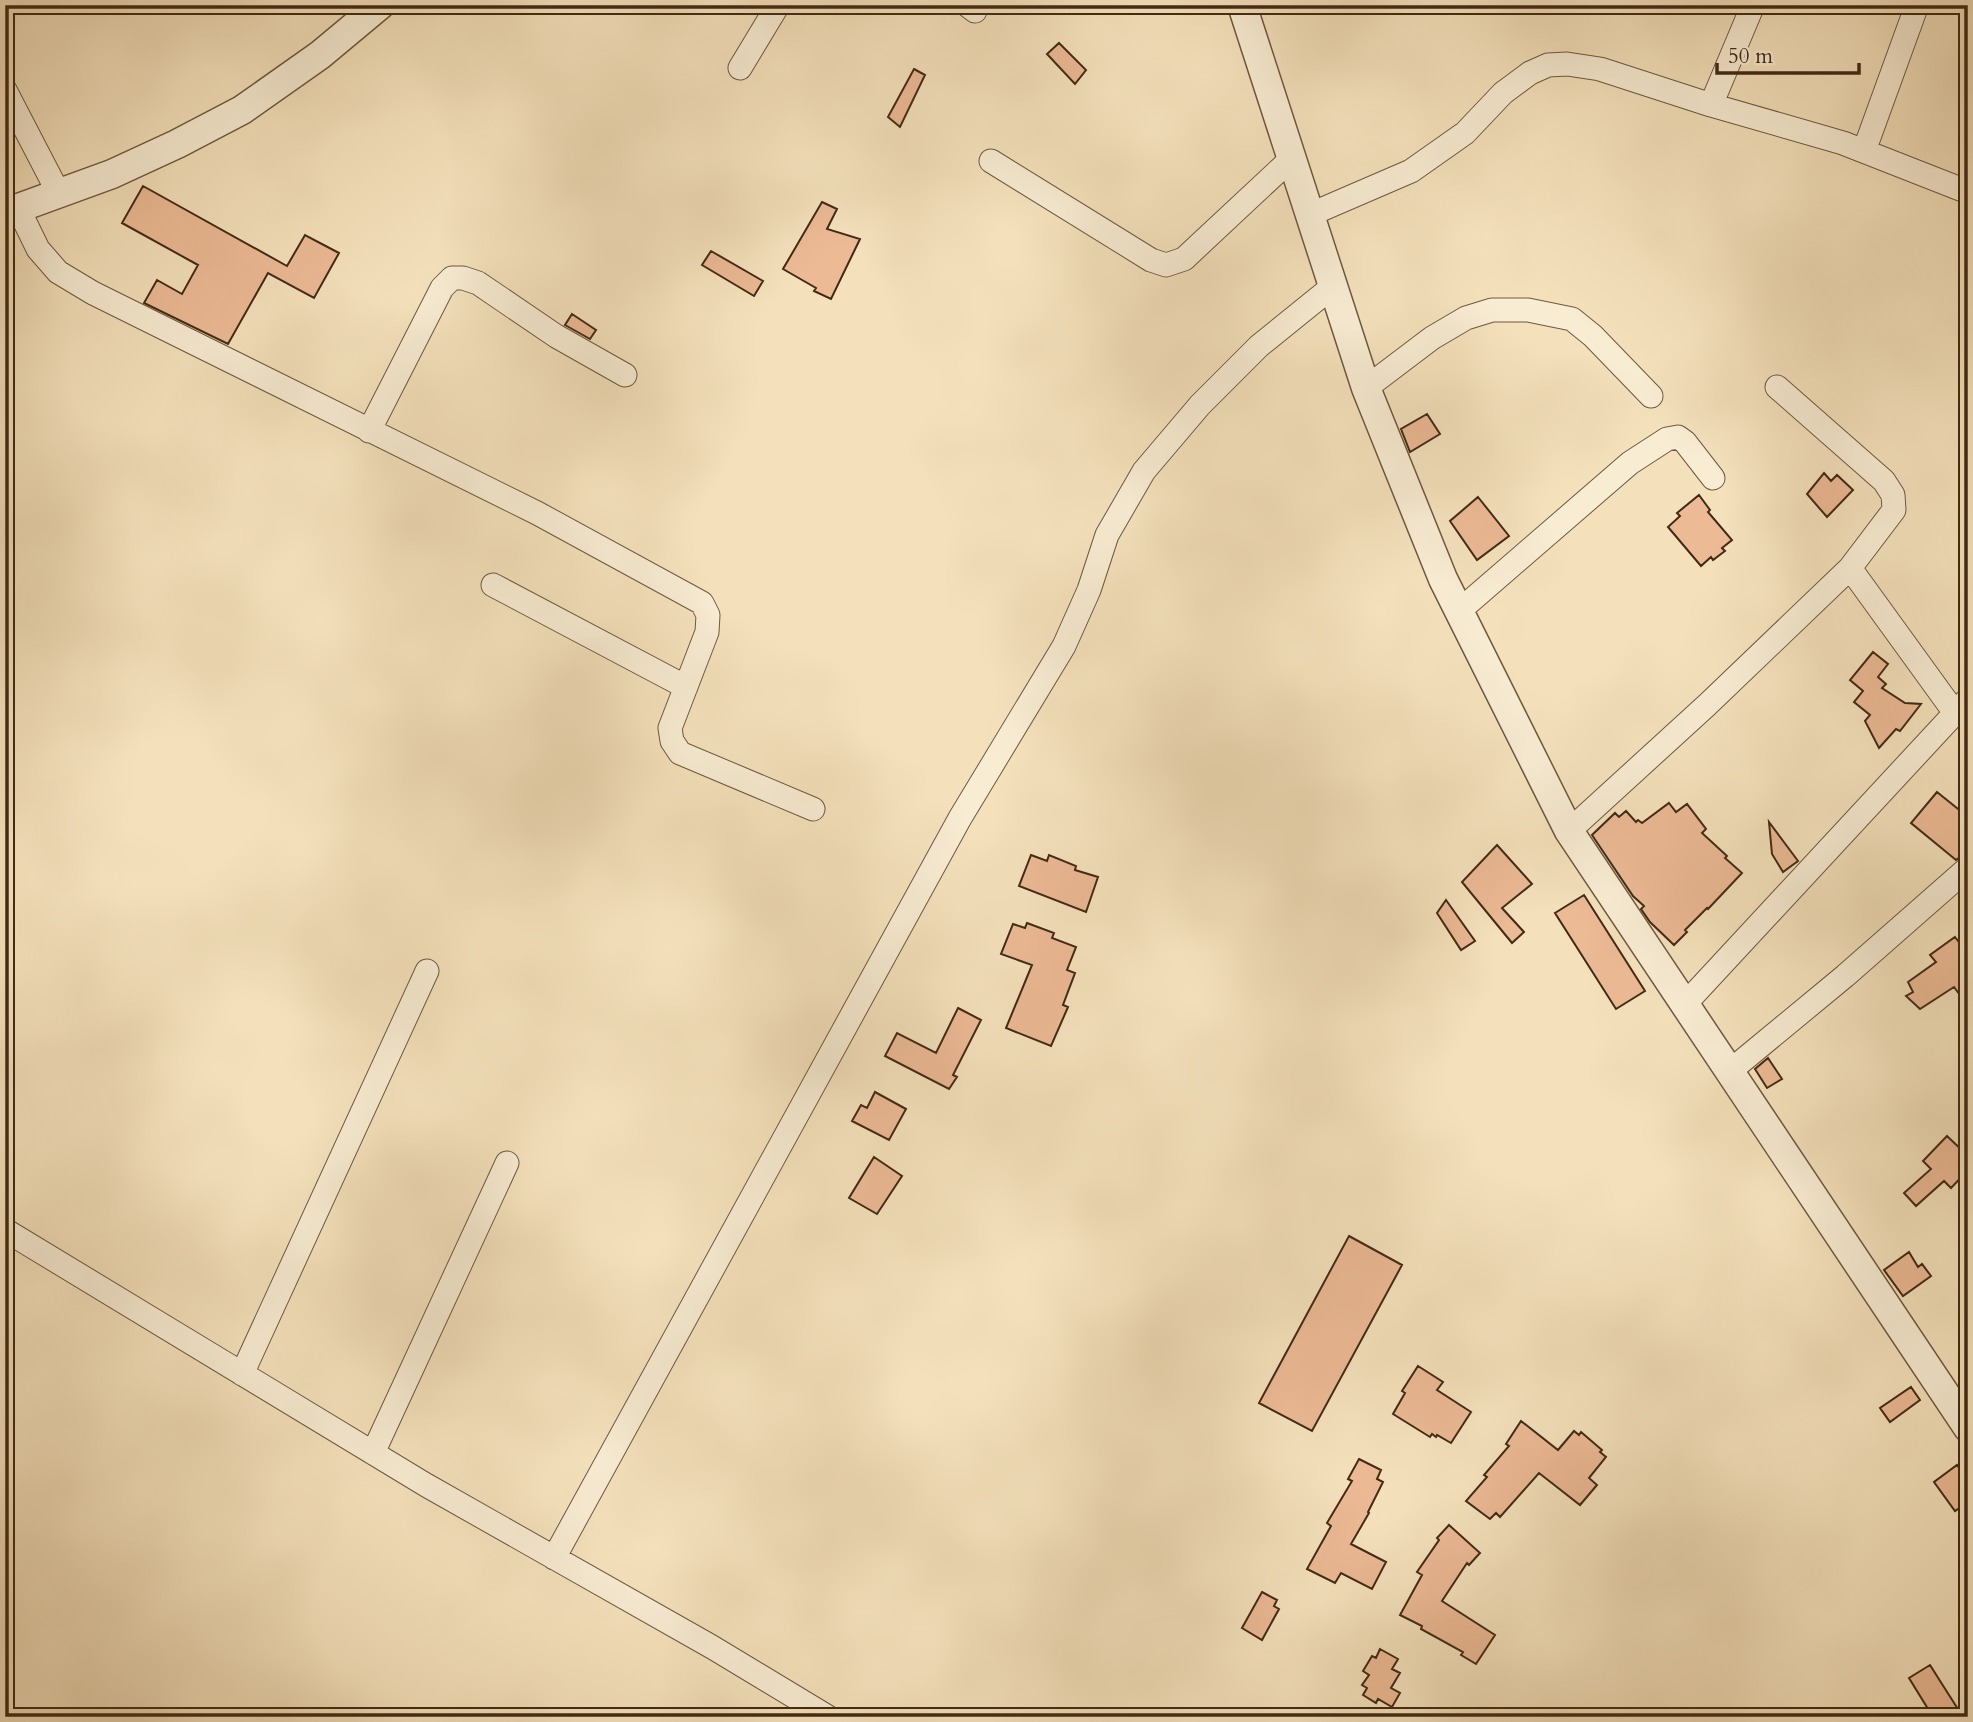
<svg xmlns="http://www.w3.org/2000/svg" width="1973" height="1722" viewBox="0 0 1973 1722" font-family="Cardo,serif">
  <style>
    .building { fill: #ecba95; stroke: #412a14; stroke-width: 2 }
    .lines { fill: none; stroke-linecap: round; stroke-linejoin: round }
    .minor-casing { stroke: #6e583e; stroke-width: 25 }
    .tertiary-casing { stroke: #6e583e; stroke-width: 31 }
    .minor { stroke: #f8ecd3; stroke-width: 23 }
    .tertiary { stroke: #f8ecd3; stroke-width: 28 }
  </style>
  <rect width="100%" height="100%" fill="#f4e1bc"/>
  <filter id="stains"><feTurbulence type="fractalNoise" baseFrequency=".00286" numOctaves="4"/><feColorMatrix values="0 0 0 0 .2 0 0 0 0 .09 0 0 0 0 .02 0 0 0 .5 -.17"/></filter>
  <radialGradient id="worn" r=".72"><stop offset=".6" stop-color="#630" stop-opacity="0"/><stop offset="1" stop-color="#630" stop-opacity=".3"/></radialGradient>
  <path class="building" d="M1059,43L1086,70L1075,84L1047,54Z
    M914,69L925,75L900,127L888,117Z
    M143,186L287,266L305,235L339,253L314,298L268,273L228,344L144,303L157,280L182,294L198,265L122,223Z
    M822,202L837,209L827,229L860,239L831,299L814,291L816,288L783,269Z
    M711,251L763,281L754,296L702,265Z
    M572,314L596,330L590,339L565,325Z
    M1427,414L1440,434L1410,452L1401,429Z
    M1824,473L1831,481L1837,475L1853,490L1827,517L1807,494Z
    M1699,495L1710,510L1708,512L1732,540L1722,548L1725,551L1713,560L1711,557L1701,566L1668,527L1680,516L1677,513Z
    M1478,497L1509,536L1477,560L1450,521Z
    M1873,652L1888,664L1878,677L1886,684L1882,688L1905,703L1921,704L1900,731L1896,729L1879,748L1865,721L1870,715L1854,702L1863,691L1850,680Z
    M1937,792L1968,817V851L1956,860L1911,823Z
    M1669,803L1676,812L1687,804L1706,829L1702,833L1727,856L1725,858L1742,873L1708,909L1707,908L1685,930L1687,932L1674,945L1650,922L1641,909L1644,906L1633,896L1592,835L1615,813L1619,817L1626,811L1636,822L1638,820L1642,823Z
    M1769,822L1798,861L1783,872L1772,854Z
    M1497,845L1532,884L1502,908L1524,932L1512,943L1462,882Z
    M1031,855L1047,861L1049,855L1076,866L1075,870L1098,877L1086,912L1019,886Z
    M1584,895L1645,991L1616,1009L1555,913Z
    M1446,900L1475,941L1461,950L1437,913Z
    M1027,923L1054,933L1052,938L1076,947L1067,970L1075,973L1063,1005L1068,1007L1051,1046L1006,1028L1032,965L1001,954L1013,924L1025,928Z
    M1955,937L1968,954V1006L1954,987L1920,1009L1906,996L1913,992L1908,982L1936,962L1930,955Z
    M958,1008L981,1020L953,1075L957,1077L949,1089L885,1056L897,1033L936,1053Z
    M1768,1058L1782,1079L1767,1088L1755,1069Z
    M875,1092L906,1109L889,1140L852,1121L861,1105L867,1108Z
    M1947,1136L1968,1156V1170L1951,1188L1944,1181L1916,1206L1904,1193L1931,1169L1923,1161Z
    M874,1157L902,1176L877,1214L849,1198Z
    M1349,1236L1402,1265L1312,1431L1259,1403Z
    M1909,1252L1918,1267L1922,1264L1931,1276L1903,1296L1884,1270Z
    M1418,1366L1443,1382L1437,1390L1471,1412L1451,1443L1437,1435L1436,1437L1432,1434L1430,1437L1393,1414L1405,1393L1402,1391Z
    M1911,1387L1920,1400L1890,1422L1880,1408Z
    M1521,1421L1558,1450L1574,1431L1579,1435L1581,1432L1602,1450L1600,1452L1606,1457L1589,1478L1597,1485L1580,1505L1539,1473L1500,1517L1496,1513L1490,1519L1466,1501L1487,1477L1484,1475L1509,1446L1506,1444Z
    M1359,1459L1381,1470L1377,1479L1383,1482L1368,1512L1369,1513L1351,1544L1386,1562L1372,1589L1341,1573L1335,1583L1307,1569L1331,1526L1327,1523L1352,1481L1348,1479Z
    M1957,1465L1968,1480V1502L1955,1511L1934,1482Z
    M1449,1525L1480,1553L1469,1565L1467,1563L1442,1601L1495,1635L1476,1664L1461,1655L1463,1652L1421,1629L1422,1626L1400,1615L1422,1575L1417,1572L1439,1540L1437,1538Z
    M1262,1592L1277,1600L1274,1606L1279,1609L1262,1640L1242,1628Z
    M1380,1649L1398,1659L1392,1669L1400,1673L1391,1688L1400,1693L1392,1707L1378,1699L1376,1703L1363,1695L1367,1688L1362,1685L1369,1675L1363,1671L1372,1656L1376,1658Z
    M1930,1665L1942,1684L1963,1717H1933L1909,1678Z"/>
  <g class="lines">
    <defs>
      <path id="minor" d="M967,5L975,11
        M740,68L778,5
        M5,90L59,194
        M1711,105L1753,5
        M1864,151L1917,5
        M991,161L1151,260L1166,265L1184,259L1291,159
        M19,210L38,249L58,272L93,293L537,513L702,603L708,615L707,632L670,728L672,741L680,753L813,809
        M1309,215L1411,171L1465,133L1503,93L1530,73L1548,65L1567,64L1600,69L1711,105L1843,143L1968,192
        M1366,388L1432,338L1466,318L1492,310H1528L1572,319L1593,336L1651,396
        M369,431L442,288L452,278H463L478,283L556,336L625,375
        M1850,568L1955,713
        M493,585L686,687
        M1459,611L1630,463L1667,439L1678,437L1685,442L1713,478
        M1569,831L1707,705L1850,568L1894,510L1893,495L1884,481L1777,387
        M1686,1003L1968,699
        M1730,1071L1845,976L1968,868
        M5,1230L426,1485L712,1647L828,1717
        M242,1374L427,971
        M373,1453L507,1163
        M554,1558L960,818L1064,646L1089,590L1107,535L1144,471L1200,405L1259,346L1332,287"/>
      <path id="tertiary" d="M1242,5L1366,388L1443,579L1569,831L1968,1428
        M5,213L112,174L177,144L242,110L320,55L380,5"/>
    </defs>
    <use href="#minor" class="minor-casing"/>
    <use href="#tertiary" class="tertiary-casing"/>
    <use href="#minor" class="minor"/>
    <use href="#tertiary" class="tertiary"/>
  </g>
  <rect width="1973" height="1722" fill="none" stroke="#f4e1bc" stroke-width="28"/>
  <rect x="7" y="7" width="1959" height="1708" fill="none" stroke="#412a14" stroke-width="3.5"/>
  <rect x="14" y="14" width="1945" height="1694" fill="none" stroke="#412a14" stroke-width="2"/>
  <path d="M1717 63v10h142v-10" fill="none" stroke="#412a14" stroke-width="3.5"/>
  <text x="1728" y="63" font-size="21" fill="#412a14" stroke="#f8ecd3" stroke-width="5" paint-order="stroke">50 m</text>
  <rect width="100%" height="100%" filter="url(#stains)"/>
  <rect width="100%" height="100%" fill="url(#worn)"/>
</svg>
